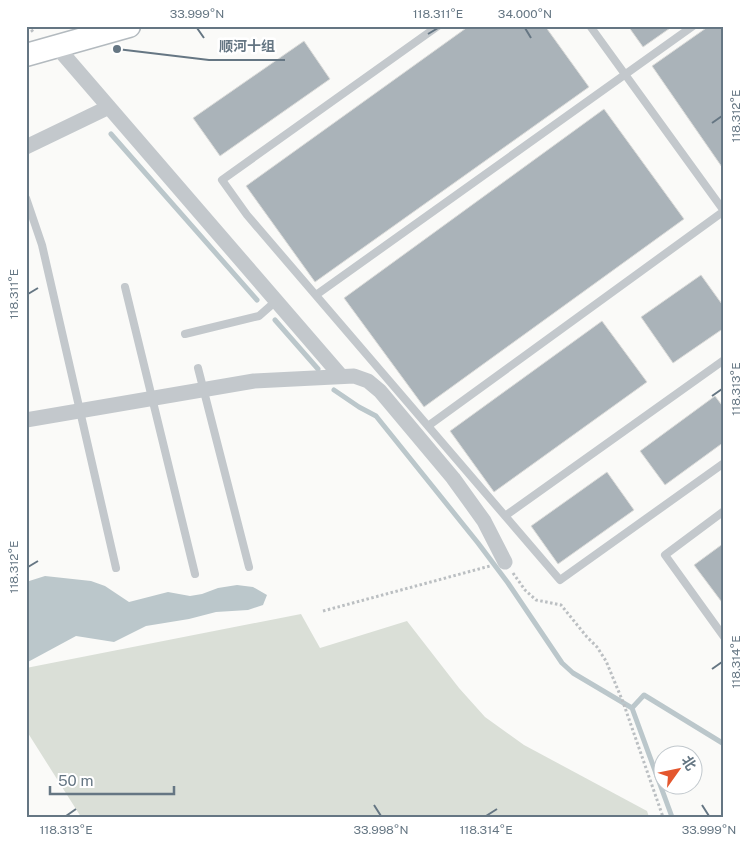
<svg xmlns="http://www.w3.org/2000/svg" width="750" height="843" viewBox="0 0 750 843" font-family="'Public Sans','Noto Sans SC',sans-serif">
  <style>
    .green { fill: #dadfd7 }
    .water { fill: #bbc7cb }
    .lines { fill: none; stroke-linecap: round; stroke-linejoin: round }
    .stream { stroke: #bbc7cb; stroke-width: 5 }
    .building { fill: #aab3b9; stroke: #dcdcda }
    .secondary-casing { stroke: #b3babf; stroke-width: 25 }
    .path { stroke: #bbbfc2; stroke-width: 3; stroke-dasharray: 2.5 2.5; stroke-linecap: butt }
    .lane { stroke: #c3c8cc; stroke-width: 8 }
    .street { stroke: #c3c8cc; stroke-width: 15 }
    .secondary { stroke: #fff; stroke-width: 22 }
    .ticks { fill: none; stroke: #657683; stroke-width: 2 }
    .leader { fill: none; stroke: #657683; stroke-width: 2 }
    .callout-dot { fill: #657683; stroke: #fff; stroke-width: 2 }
    .callout-label { font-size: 14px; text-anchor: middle; font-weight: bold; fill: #657683; stroke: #fff; stroke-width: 5; stroke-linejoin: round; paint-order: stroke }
    .neatline { fill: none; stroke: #657683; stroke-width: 2 }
    .ticks-label { font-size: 12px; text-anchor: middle; fill: #657683 }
  </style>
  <rect width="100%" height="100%" fill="#fafaf8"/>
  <path class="green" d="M301,614L320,648L407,621L459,688L485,717L524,745L647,811L649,817H81L26,730V668Z"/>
  <path class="water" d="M45,576L91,581L105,586L129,602L168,592L190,596L202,594L218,588L237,585L253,587L267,595L263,605L248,610L216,612L189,619L146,626L114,642L76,636L26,663V582Z"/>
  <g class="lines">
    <path class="stream" d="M111,134L257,300
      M275,320L318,369
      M334,390L359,407L376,416L478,543L508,583L562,663L573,673L632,708L672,817
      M632,708L644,695L724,744"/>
  </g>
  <path class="building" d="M469,26H545L589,87L315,282L246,186Z
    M628,26H673L643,47Z
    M709,26H724V170L652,66Z
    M304,41L330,79L220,156L193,118Z
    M604,109L684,219L424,407L344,298Z
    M701,275L724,307V328L673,363L641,317Z
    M602,321L647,382L494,492L450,431Z
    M715,396L724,408V442L665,485L640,451Z
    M607,472L634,510L558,564L531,526Z
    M724,543V605L694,565Z"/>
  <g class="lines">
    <defs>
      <path id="secondary" d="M26,55L129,26"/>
    </defs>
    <use href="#secondary" class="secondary-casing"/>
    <path class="path" d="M28,26L34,33
      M513,573L525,590L536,600L561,605L587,637L597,647L606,661L623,702L663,817
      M323,611L490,566"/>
    <path class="lane" d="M438,26L222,180L247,215L560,580L724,463
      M590,26L724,211
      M26,198L42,245L116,568
      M125,287L195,574
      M316,295L693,26
      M185,334L259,316L276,301
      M198,368L249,567
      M428,426L724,211
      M724,511L665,555L724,637
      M505,516L724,360"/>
    <path class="street" d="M57,47L341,376
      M26,147L109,107
      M26,420L254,381L354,376L368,381L380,391L453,478L484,521L505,562"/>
    <use href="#secondary" class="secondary"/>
  </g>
  <path class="ticks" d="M197,28L204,38M525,28L531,38M428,34L438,28M712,123L722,116M28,294L38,288M712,396L722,389M28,567L38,561M712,669L722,662M374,805L381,816M702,805L709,816M66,816L76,809M486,816L497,809"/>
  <path class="leader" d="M117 49L209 60H285"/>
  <circle class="callout-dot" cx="117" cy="49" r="5"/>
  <g class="callout-label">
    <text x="247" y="51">顺河十组</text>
  </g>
  <rect width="750" height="843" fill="none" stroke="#ffffff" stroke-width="55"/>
  <g transform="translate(678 770) rotate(57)"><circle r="24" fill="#ffffff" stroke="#c1c8cd"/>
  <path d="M0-4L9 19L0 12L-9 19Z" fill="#e4572e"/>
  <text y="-8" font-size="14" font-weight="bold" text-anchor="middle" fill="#657683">北</text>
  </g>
  <path d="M50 786v8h124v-8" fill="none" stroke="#657683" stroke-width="2.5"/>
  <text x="58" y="786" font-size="15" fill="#657683" stroke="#ffffff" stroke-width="4" paint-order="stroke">50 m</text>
  <rect x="28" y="28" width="694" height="788" class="neatline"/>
  <g class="ticks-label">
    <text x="197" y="18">33.999°N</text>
    <text x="438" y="18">118.311°E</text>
    <text x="525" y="18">34.000°N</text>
    <text transform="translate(736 116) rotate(-90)" y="4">118.312°E</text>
    <text transform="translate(14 294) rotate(-90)" y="4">118.311°E</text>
    <text transform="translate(736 389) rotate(-90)" y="4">118.313°E</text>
    <text transform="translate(14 567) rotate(-90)" y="4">118.312°E</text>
    <text transform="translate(736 662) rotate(-90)" y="4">118.314°E</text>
    <text x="66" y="834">118.313°E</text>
    <text x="381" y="834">33.998°N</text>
    <text x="486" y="834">118.314°E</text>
    <text x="709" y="834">33.999°N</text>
  </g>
</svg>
